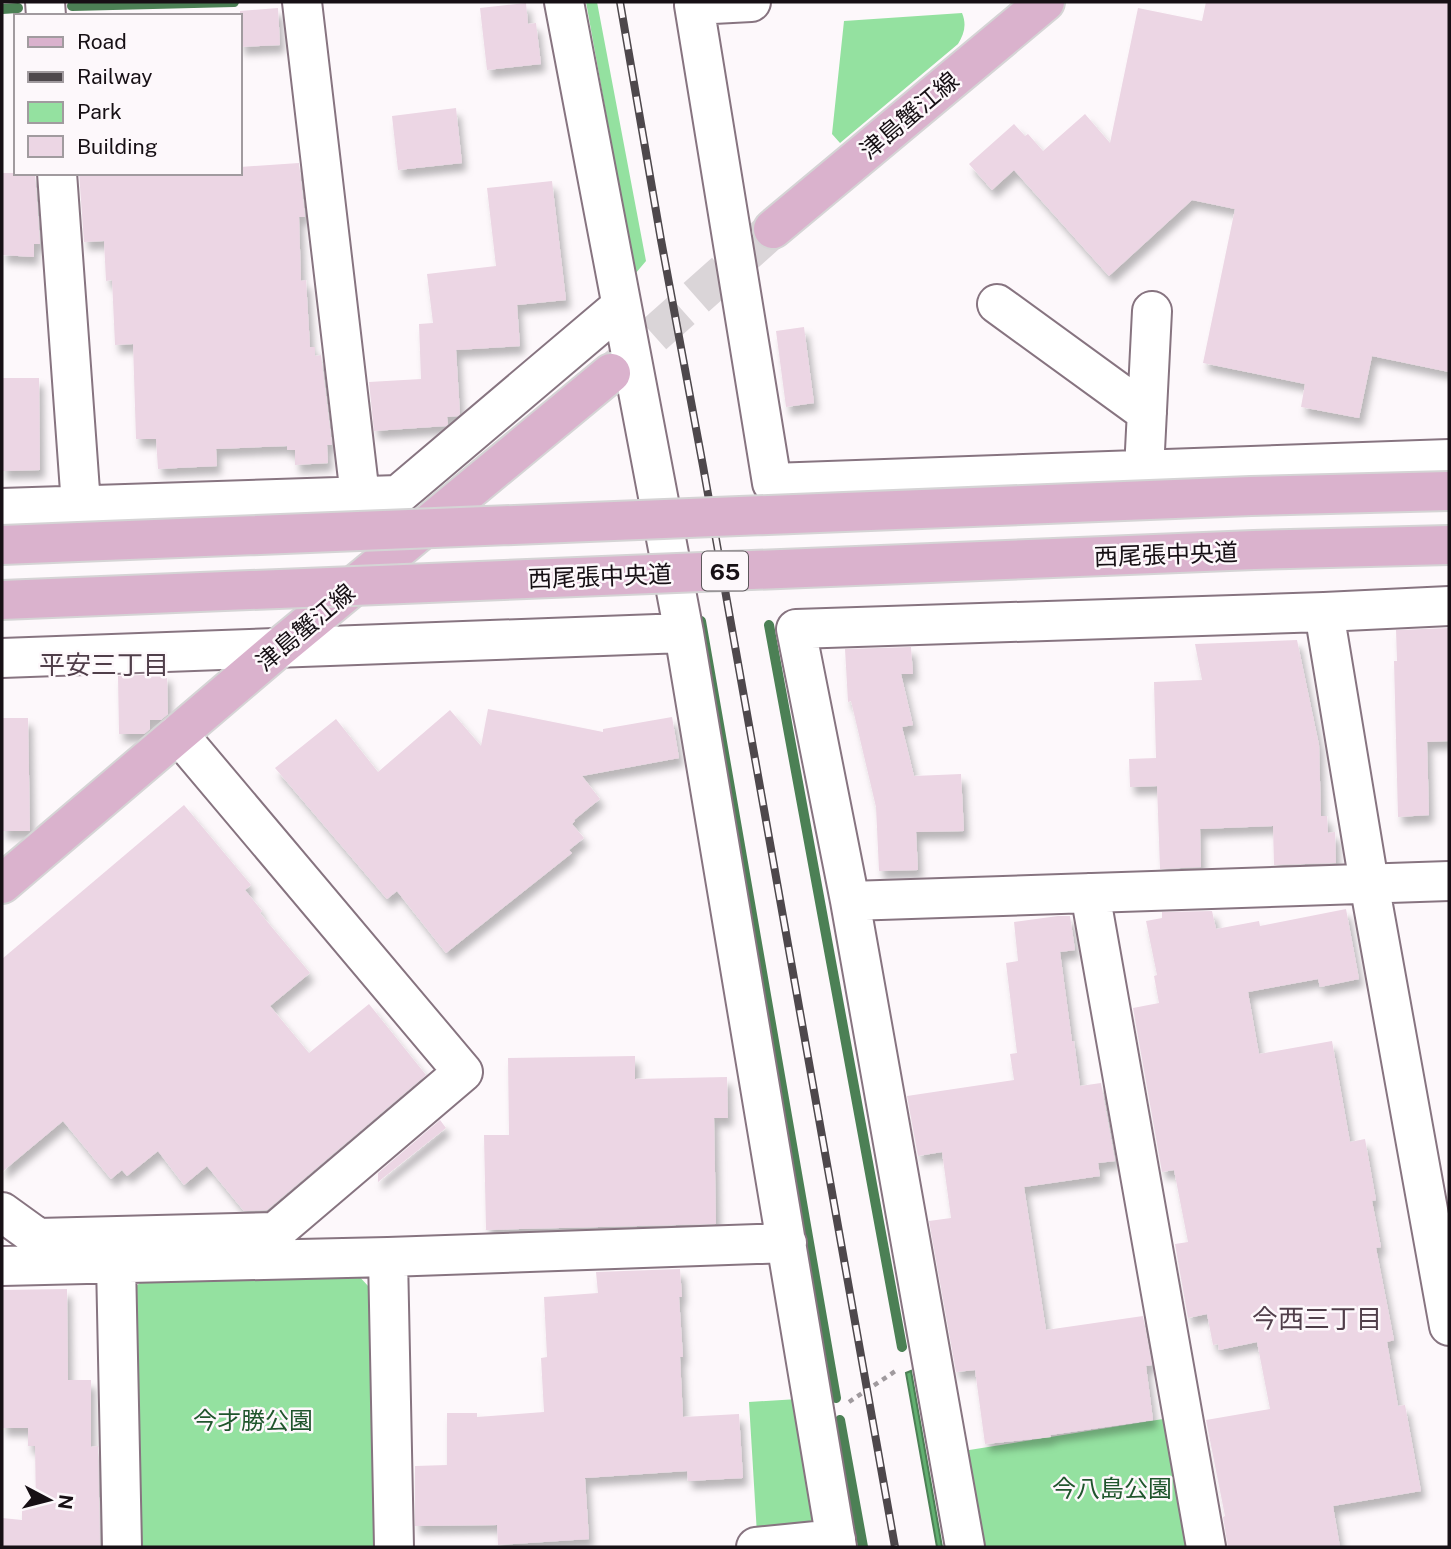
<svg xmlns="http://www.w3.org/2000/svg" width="1451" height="1549" viewBox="0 0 1451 1549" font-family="'Public Sans','Noto Sans JP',sans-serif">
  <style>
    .green { fill: #94e1a0 }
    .water { fill: #62b071; stroke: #4c8055; stroke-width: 2 }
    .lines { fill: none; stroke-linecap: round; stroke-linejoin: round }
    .stream { stroke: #4c8055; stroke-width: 10 }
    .building { fill: #ecd6e4; filter: url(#shadow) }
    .major-tunnel { stroke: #dad5d8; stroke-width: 38; stroke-dasharray: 38 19; stroke-linecap: butt }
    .minor-casing { stroke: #877480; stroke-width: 42 }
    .major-casing { stroke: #d5d4d5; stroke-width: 42 }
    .path { stroke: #a09a9e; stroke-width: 4.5; stroke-dasharray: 5 5; stroke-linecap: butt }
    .minor { stroke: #fff; stroke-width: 38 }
    .major { stroke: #dab2cd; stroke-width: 38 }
    .rail-casing { stroke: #4e484c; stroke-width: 8 }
    .rail { stroke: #fdf8fb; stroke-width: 5; stroke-dasharray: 16; stroke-linecap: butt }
    .major-bridge-casing { stroke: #d5d4d5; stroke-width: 42; stroke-linecap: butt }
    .major-bridge { stroke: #dab2cd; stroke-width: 38 }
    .labels { text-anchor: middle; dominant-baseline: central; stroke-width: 5; stroke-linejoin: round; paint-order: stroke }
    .shield { fill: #fdf8fb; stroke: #5c565a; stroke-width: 2 }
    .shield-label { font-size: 23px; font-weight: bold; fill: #171015 }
    .street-label { font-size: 24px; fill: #171015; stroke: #fdf8fb }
    .park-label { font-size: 24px; fill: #1f552c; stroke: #fdf8fb }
    .neighbourhood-label { font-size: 26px; fill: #503e4a; stroke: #fdf8fb }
  </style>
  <defs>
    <filter id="shadow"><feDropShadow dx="4.5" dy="8" stdDeviation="3.5" flood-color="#0004"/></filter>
  </defs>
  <rect width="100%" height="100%" fill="#fdf8fb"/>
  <path class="green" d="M586,2H597L646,261L635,274Z
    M962,13C967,25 964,34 958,44L840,143L832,134L844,21Z
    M357,1274L369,1287L376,1547H137L130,1292L144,1279Z
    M798,1399L816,1508L809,1528L757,1534L749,1402Z
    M1163,1419L1186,1547H980L963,1451Z"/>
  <path class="water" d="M911,1371L942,1547H937L906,1373Z"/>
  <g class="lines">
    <path class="stream" d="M72,6L234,2
      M2,9L18,8
      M701,621L836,1398
      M769,625L902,1347
      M840,1420L863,1547"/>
  </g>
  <path class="building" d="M1206,2H1449V372L1372,356L1359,418L1301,407L1305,384L1203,363L1235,209L1192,200L1109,276L1014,170L992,190L969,164L1014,124L1025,136L1028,134L1043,151L1085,114L1110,143L1138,8L1202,21Z
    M526,3L528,24L536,23L541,64L487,70L480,8Z
    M278,8L280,45L240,47V11Z
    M456,108L462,163L398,170L392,116Z
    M299,163L305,217H299L301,281L306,280L310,347H315V356L321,355L332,445H327L328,463L295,465V450H287V446L216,449L217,466L158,469L156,439H136L133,344L115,345L112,280L106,281L104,241L84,242L79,173H240V167Z
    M2,173H35L40,244H34V257L2,255Z
    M552,181L566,300L517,305L520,346L456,350L460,414L458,416L447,417L448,424L446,426L374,431L369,382L421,379L419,324L433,323L427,274L496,266L487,188Z
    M804,327L814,403L786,407L776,331Z
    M2,378H39L40,470L2,471Z
    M1449,628V741L1427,742L1429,815L1398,817L1394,661H1397L1396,630Z
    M1297,640L1319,745L1321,816H1327L1328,833L1335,832L1336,863L1274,865L1273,826L1200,829L1201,867L1160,869L1157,786L1130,787L1129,759L1156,758L1154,682L1202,680L1195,644Z
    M911,647L913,674H901L913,725L902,727L914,776L961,774L964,831L916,832L918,870L879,871L876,807L851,701L848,702L845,649Z
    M167,674L168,714L161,720H150V729L144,734H119L118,676Z
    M488,709L603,732V729L672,717L679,758L582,776L600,799L574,820L575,821L572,824L584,838L569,850L572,853L446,953L397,891L387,899L275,768L336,719L378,772L450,710L481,746Z
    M2,718H28L30,831H2Z
    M184,805L251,885L245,890L262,911L260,913L310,973L270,1006L309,1053L369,1004L426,1075L267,1210L244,1211L207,1166L184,1185L158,1151L127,1176L122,1170L111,1179L63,1121L2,1172V959Z
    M1346,909L1359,979L1320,987L1318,979L1248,992L1259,1054L1332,1041L1350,1142L1365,1139L1376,1200L1372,1201L1381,1247L1376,1248L1394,1340L1387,1342L1398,1406L1405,1405L1421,1491L1333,1506L1340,1547H1228L1223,1517L1225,1516L1206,1420L1270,1409L1257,1342L1219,1350L1218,1344L1213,1345L1207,1314L1188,1318L1175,1244L1188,1242L1174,1170L1162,1172L1133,1008L1159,1003L1154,976L1157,975L1146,921L1162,918V912L1212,911L1216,929L1259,921L1260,926Z
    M1058,916H1070L1075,950L1060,952L1072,1041H1074L1080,1086L1101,1083L1115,1161L1098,1163L1100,1176L1024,1187L1046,1330L1143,1316L1152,1365L1146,1366L1153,1420L1050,1435L1051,1437L985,1444L975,1370L956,1372L929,1221L951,1218L942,1152L918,1156L907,1096L1014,1080L1010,1054L1017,1053L1006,963L1018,961L1014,922Z
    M635,1056V1079L727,1077L728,1118H714L716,1224L486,1230L484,1135H509L508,1058Z
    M440,1120L446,1128L378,1182V1173Z
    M680,1269L682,1297H679L683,1357H680L683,1417L739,1414L743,1478L688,1481L687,1471L585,1478L589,1539L498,1545L497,1525L415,1526V1466L447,1465V1413H477V1417L544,1412L541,1358L547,1357L544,1297L598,1293L596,1272Z
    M67,1289L68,1380H91V1447L98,1446L100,1547H2V1518L22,1520V1507L36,1508L35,1446H28V1428H2V1290Z"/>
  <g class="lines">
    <path class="major-tunnel" d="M611,373L773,229"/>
    <defs>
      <path id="minor" d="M45,2L46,16
        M302,2L360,496
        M564,2L684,633L837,1547
        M751,2L694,5L772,483L1449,459
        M57,173L81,505
        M997,304L1147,413
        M1144,470L1152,311
        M2,508L398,495L621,306
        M1324,612L1369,883L1449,1326
        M2,658L684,633
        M1090,893L1206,1547
        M850,901L1449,881
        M2,1212L38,1238L275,1232L463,1072L178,734
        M388,1257L394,1547
        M116,1263L122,1547
        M2,1266L388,1257L787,1243
        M756,1547L836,1539
        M965,1547L850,901L796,629L1324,612L1449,606"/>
      <path id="major" d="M773,229L1045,2
        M2,884L280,647L611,373"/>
    </defs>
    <use href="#minor" class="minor-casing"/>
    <use href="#major" class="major-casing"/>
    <path class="path" d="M849,1402L897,1370"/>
    <use href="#minor" class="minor"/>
    <use href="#major" class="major"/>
    <defs>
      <path id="rail" d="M620,2L661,240L703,466L895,1547"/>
    </defs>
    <use href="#rail" class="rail-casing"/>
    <use href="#rail" class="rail"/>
    <defs>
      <path id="major-bridge" d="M2,545L1251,496L1449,491
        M2,600L1254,550L1449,545"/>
    </defs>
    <use href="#major-bridge" class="major-bridge-casing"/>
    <use href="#major-bridge" class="major-bridge"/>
  </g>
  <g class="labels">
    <rect class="shield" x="702" y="551.5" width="46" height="39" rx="5"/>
    <g class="shield-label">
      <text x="725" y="571">65</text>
    </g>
    <g class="street-label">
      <text transform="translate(909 115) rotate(-40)">津島蟹江線</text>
      <text transform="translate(1166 554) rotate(-2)">西尾張中央道</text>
      <text transform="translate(600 576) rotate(-2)">西尾張中央道</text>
      <text transform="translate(305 627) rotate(-40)">津島蟹江線</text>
    </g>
    <g class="park-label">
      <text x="253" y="1420">今才勝公園</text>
      <text x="1112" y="1488">今八島公園</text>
    </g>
    <g class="neighbourhood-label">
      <text x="104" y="664">平安三丁目</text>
      <text x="1317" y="1318">今西三丁目</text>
    </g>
  </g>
  <rect width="1451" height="1549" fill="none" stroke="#171015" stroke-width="7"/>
  <rect x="14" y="14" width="228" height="161" fill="#fdf8fb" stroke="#a19b9f" stroke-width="2"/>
  <rect x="28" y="37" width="35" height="10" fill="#dab2cd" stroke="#a19b9f" stroke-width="2"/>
  <text x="77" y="49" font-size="21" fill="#171015">Road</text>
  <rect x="28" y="72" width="35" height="10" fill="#4e484c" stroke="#a19b9f" stroke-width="2"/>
  <text x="77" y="84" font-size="21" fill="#171015">Railway</text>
  <rect x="28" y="102" width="35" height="21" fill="#94e1a0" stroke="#a19b9f" stroke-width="2"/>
  <text x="77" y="119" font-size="21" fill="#171015">Park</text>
  <rect x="28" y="136" width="35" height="21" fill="#ecd6e4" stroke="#a19b9f" stroke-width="2"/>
  <text x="77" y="154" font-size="21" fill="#171015">Building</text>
  <g transform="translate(49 1500) rotate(97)" stroke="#fdf8fb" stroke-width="5" paint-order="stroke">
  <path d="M0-5L12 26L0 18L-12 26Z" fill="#171015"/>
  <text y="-10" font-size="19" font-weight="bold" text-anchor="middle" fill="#171015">N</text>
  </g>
</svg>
